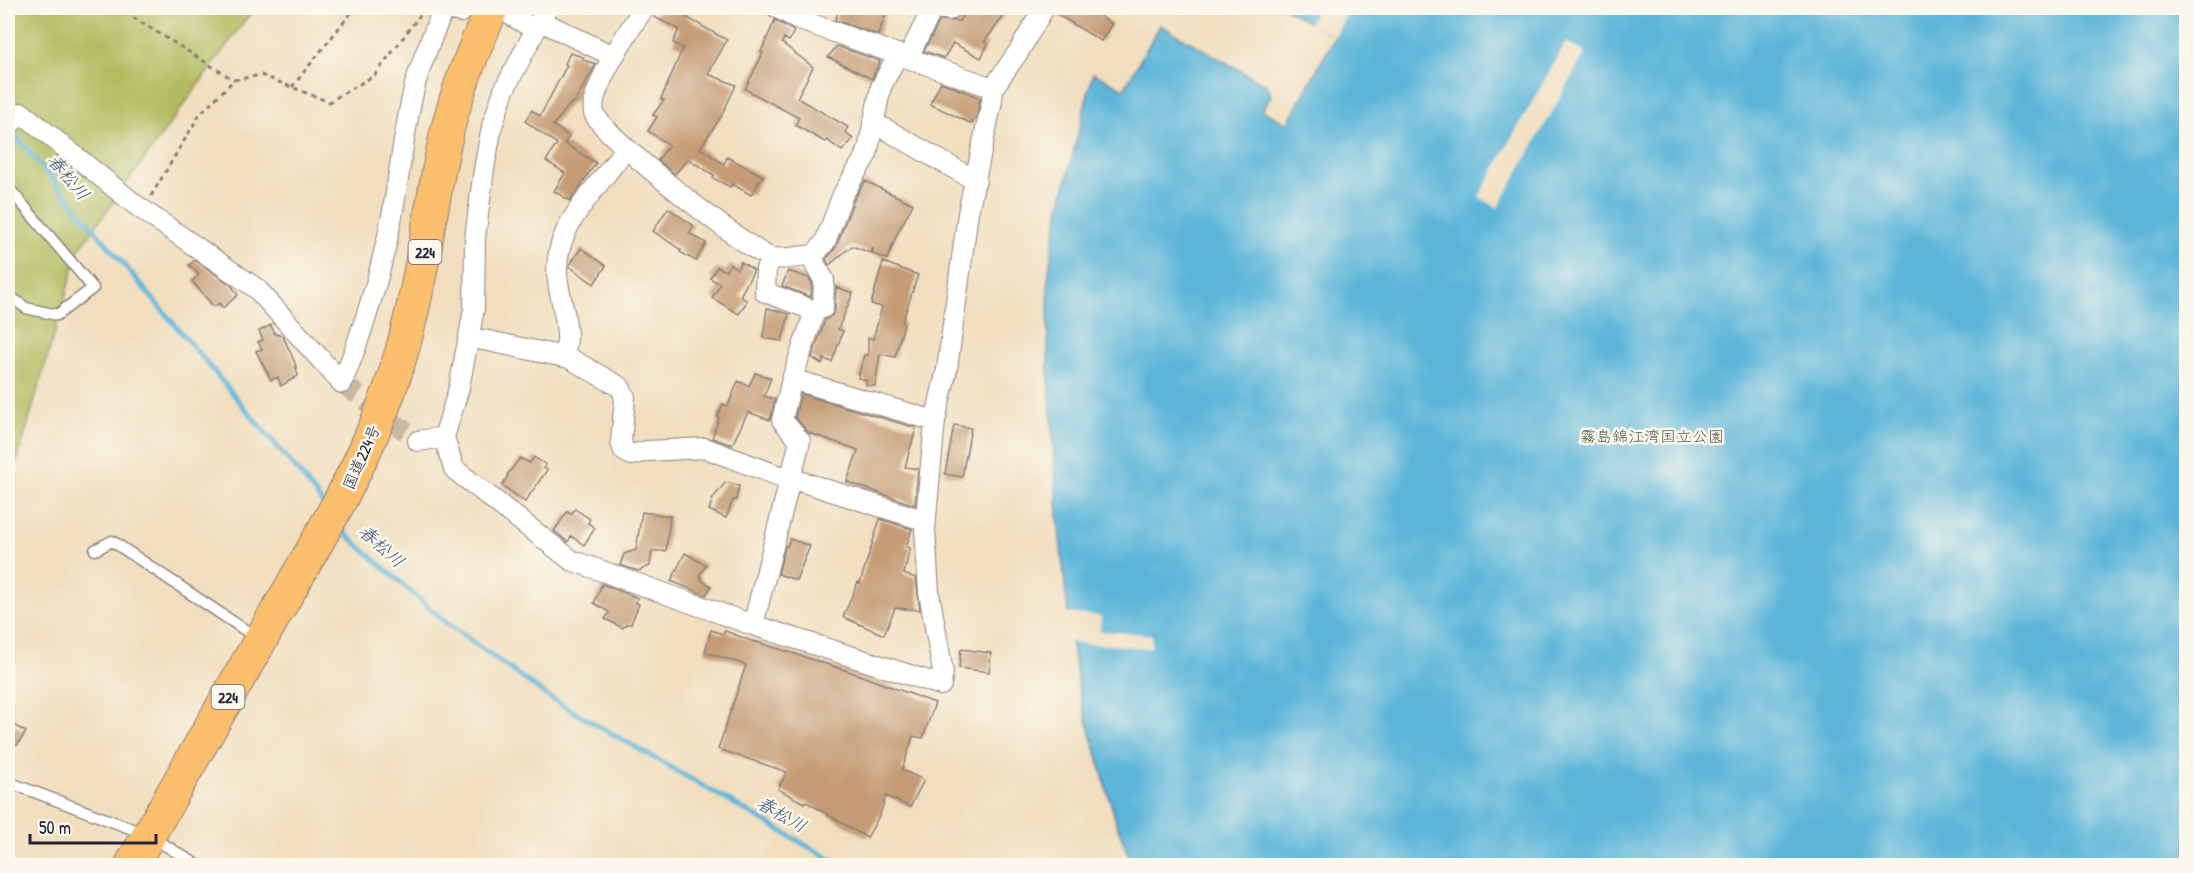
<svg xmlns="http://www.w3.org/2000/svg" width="2194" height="873" viewBox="0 0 2194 873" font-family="'Patrick Hand','Klee One',sans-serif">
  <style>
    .green { fill: #b0bc5e; stroke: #696f4c; stroke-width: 1.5 }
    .water { fill: #5bb5d9; stroke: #3e6c8a; stroke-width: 1.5 }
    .pier { fill: #f1debe }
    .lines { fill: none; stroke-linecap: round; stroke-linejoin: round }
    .stream { stroke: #5bb5d9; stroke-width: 5 }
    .building { fill: #c59b74 }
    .minor-tunnel { stroke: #c8b8a4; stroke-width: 20; stroke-dasharray: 20 10; stroke-linecap: butt }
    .service-casing { stroke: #8a807c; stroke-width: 13 }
    .minor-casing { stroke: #8a807c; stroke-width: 22 }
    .trunk-casing { stroke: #8a807c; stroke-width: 35 }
    .path { stroke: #8a807c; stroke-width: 3; stroke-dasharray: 4.5 4.5; stroke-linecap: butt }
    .service { stroke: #fff; stroke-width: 10 }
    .minor { stroke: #fff; stroke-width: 20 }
    .trunk { stroke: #fabe6d; stroke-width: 33 }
    .labels { text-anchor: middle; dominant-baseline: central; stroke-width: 5; stroke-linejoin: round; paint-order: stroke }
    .shield { fill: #fbf7ec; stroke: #636270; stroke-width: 1.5 }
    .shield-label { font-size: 15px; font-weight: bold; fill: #22223b }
    .park-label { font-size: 16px; fill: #545847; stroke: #fbf7ec }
    .street-label { font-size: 16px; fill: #22223b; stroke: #fbf7ec }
    .water-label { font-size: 18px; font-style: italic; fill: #365572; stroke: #fbf7ec }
  </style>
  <rect width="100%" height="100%" fill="#fbf7ec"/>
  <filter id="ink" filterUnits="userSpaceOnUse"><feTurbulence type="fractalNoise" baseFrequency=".0167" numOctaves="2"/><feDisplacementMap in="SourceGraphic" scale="12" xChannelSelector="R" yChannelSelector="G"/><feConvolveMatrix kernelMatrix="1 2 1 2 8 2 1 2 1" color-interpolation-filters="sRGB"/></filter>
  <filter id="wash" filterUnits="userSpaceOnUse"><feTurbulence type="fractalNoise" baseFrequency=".008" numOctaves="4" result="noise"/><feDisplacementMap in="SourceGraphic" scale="24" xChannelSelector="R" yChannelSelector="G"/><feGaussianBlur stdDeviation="1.35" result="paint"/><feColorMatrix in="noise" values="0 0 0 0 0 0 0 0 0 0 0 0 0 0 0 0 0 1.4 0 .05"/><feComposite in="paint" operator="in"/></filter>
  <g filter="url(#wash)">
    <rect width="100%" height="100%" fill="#f1debe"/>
    <path class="green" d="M8,8H254L79,249L8,492Z"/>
    <path class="water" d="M1284,8H2186V865H1132L1117,825L1080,696L1071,641L1059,529L1048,366V278L1053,243L1061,203L1093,73L1124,89L1160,25L1268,86L1271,96L1262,110L1287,124L1335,37Z"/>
    <path class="pier" d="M1317,8H1357L1349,10L1334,37L1309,23Z
      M1566,42L1585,53L1498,208L1479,197Z
      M1064,613L1101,616L1100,631L1152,635L1151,648L1068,642Z"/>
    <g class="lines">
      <path class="stream" d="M11,130L301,475L324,505
        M339,524L347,535L444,621L550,698L842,866"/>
    </g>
    <g id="blocks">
      <path class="building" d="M659,8H690L686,17L727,40L708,74L736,85L721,117L700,148L724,164L727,157L763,176L751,195L732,184L730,187L713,178L714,175L688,159L675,174L658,160L669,145L648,131L657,117L653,115L664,100L661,99L683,48L673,43L679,29L654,17Z
        M840,8H888L878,35L835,20Z
        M968,8H1010L984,42L988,44L981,58L953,43L944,58L924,51L940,20L959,21Z
        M1056,8H1107L1100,16L1112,24L1101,41L1055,13Z
        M775,20L794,31L789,41L784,38L782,43L813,67L797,98L848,127L845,132L853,139L842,151L827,140L825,142L795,125L799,118L745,89L763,53L761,52Z
        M837,46L880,61L872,79L828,57Z
        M570,53L583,57V60L596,64L574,103L572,102L553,125L569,137L564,143L596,163L570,201L554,191L565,173L546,161L557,144L525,121L532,110L540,116L567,65L565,64Z
        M941,82L980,98L977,116L972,124L930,104Z
        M865,181L913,204L897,234L887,259L873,254V248L871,253L852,246L829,265L826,259L836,247L854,199Z
        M668,208L694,226L689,233L706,243L696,261L680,252L681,250L653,231Z
        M581,248L606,266L594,284L569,266Z
        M195,260L231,285L238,295L223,308L219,303L214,307L192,281L199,275L189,265Z
        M741,262L754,270L740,296L747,301L739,314L712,298L720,284L710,278L717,267L726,271L730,264L737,269Z
        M883,262L918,275L902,323L904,324L895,357L880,354L875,386L866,385V380L858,378L864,355H868V338L873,339L882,307L871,304Z
        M788,271L809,278L812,283L811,297L782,286Z
        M836,287L853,293L838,329L843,331L832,362L824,359L822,364L812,358L825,320L832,315L835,309Z
        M767,308L789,314L782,341L763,338Z
        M271,325L275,334L283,336L295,363L298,376L281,386L278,377L271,380L256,351L262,349L258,342L263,340L259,331Z
        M755,373L771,378L764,396L775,399L770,420L748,412L732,445L712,438L719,418L717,417L723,404L728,406L738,381L749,386Z
        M801,394L916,428L905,467L918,469L915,505L847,482L858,450L809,433L795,417Z
        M954,425L971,428L962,477L945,474Z
        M534,457L546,465L544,468L547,470L525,502L502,485L508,476L507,475L520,458L530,463Z
        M726,482L739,486L736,500H733L726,518L709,510L713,498Z
        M575,509L590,519L588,523L595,528L584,545L571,536L568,542L554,531L567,512L571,514Z
        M642,512L670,516L666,551H652L650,566L638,571L620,565L624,554L636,550Z
        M880,519L912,529L906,547L910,548L904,574L916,578L920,610L895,608L884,635L843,617L858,582L860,583Z
        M790,539L810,546L796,580L778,574L785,546L787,547Z
        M685,553L706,565L699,576L702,578L701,580L711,586L706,595L671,581Z
        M602,584L638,598L635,602L639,604L631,624H626L623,628L605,619L609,612L594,603Z
        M711,630L723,634L725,631L754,642V641L848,671L935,703L923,738L913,736L902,770L924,780L910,807L886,796L880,814L867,838L805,801L804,803L778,789L787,772L718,749L746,665L705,652Z
        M961,649L991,653L989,672L959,668Z
        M8,722L26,732L17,745L8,741Z"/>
    </g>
  </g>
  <g filter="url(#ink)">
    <use href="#blocks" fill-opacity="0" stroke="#8a807c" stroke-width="1.5"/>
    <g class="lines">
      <path class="minor-tunnel" d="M342,383L418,441"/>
      <defs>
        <path id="service" d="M8,187L93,288L57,315L26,308L8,295
          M95,550L112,541L257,638
          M8,782L148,835L199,866"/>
        <path id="minor" d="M440,8L461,12
          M499,8L534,29
          M644,8C631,27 588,91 594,113C598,132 753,255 773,258C786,260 802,256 814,255
          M777,8L800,20L993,88L1019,51L1044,8
          M940,8L949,10L951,8
          M551,26L613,56
          M908,57L933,8
          M873,122L976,181
          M8,126L22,113L137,206L257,289L342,383C364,329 381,273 392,216C400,172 404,128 415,85C422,59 434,32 444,8
          M772,258L766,269L765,292L815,311
          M469,337L569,358L620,387L625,397L621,442L624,451L631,455L647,451L705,448L790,480
          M563,357C564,351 567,345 567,339C568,316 557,293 557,270C557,220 600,188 625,148
          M792,379L935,421
          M444,437L454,469L571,560L753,625L941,685L943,672L929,593L925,529L929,484L935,421L947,369L968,213L992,101L993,88
          M418,441L444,437L459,388L474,309L475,238L484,169L492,126L504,90L547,8
          M790,478L926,521
          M753,625L800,441L782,420L792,379L815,311L823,308L824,280L815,265L814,255L825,242L843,194L867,154L881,87L898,54"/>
        <path id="trunk" d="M131,866C178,784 225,702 272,620C315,546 359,474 388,394C418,313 426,229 444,145C454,97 472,53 492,8"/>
      </defs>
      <use href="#service" class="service-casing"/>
      <use href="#minor" class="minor-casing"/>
      <use href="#trunk" class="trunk-casing"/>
      <path class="path" d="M118,8L234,80
        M292,87L355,8
        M151,196L200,114L234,80L261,75L329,102L375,75L420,15"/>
      <use href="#service" class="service"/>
      <use href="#minor" class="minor"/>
      <use href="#trunk" class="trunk"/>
    </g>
  </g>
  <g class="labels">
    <g class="shield">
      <rect x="408.5" y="240" width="33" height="24" rx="4.5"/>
      <rect x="211.5" y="685" width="33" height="24" rx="4.5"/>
    </g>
    <g class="shield-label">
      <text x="425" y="252">224</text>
      <text x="228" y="697">224</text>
    </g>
    <g class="park-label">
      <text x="1652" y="436">霧島錦江湾国立公園</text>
    </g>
    <g class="street-label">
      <text transform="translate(361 457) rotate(-66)">国道224号</text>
    </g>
    <g class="water-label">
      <text transform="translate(69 177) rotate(50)">春松川</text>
      <text transform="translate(382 546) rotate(42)">春松川</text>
      <text transform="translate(782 814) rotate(30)">春松川</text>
    </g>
  </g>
  <rect width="2194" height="873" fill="none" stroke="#fbf7ec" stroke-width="30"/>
  <path d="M30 834v9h126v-9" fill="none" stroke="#22223b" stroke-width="3"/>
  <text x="39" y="834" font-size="18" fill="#22223b" stroke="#fbf7ec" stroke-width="4.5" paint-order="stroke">50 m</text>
</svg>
